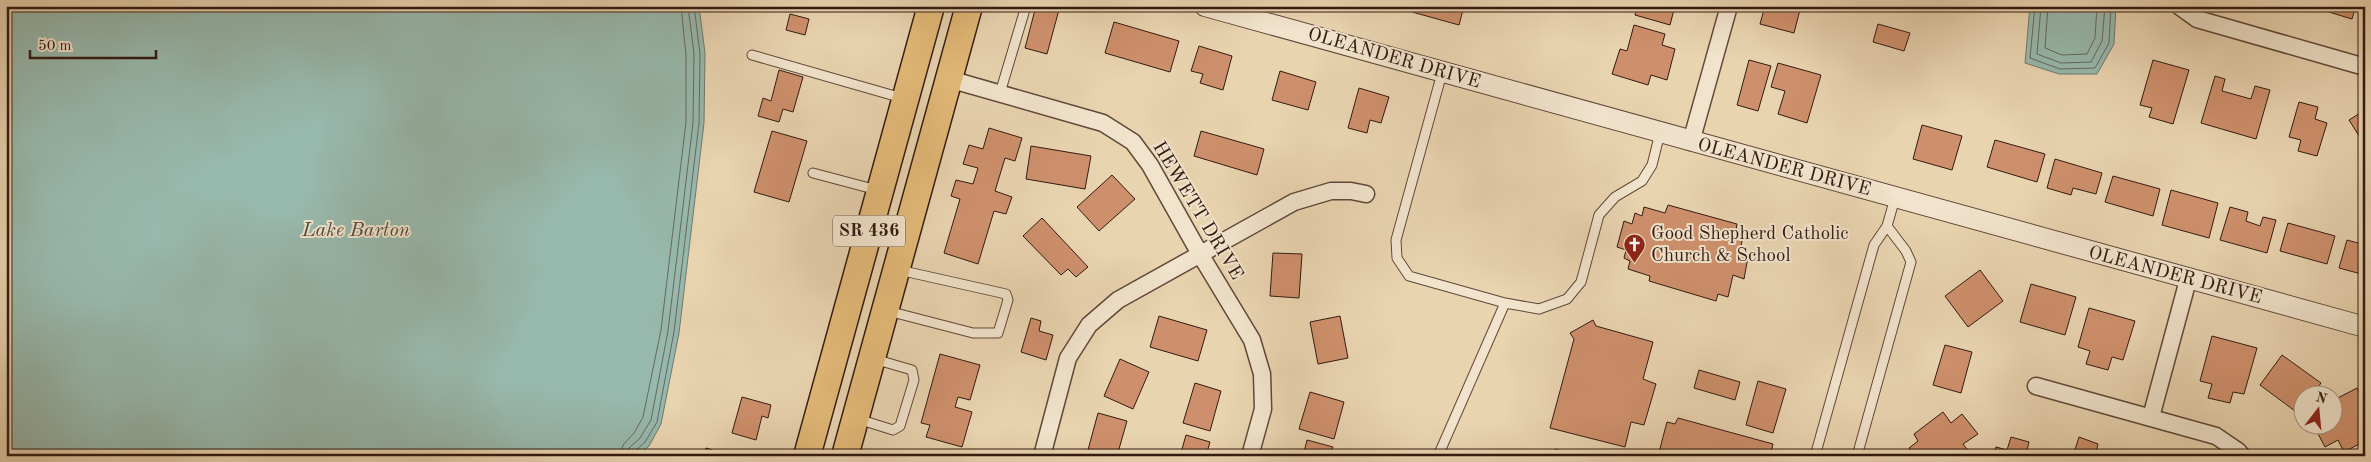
<svg xmlns="http://www.w3.org/2000/svg" width="2371" height="462" viewBox="0 0 2371 462" font-family="'Old Standard TT',serif">
  <style>
    .water { fill: #97b8ac; stroke: #6f796e }
    .lines { fill: none; stroke-linecap: round; stroke-linejoin: round }
    .shore { stroke: #65695e; stroke-width: 1 }
    .building { fill: #ce906c; stroke: #331a11 }
    .service-casing { stroke: #604839; stroke-width: 11 }
    .minor-casing { stroke: #604839; stroke-width: 19 }
    .tertiary-casing { stroke: #604839; stroke-width: 22 }
    .primary-casing { stroke: #331a11; stroke-width: 29 }
    .service { stroke: #f1e3cc; stroke-width: 9 }
    .minor { stroke: #f1e3cc; stroke-width: 16 }
    .tertiary { stroke: #f1e3cc; stroke-width: 20 }
    .primary { stroke: #e4ba78; stroke-width: 26 }
    .labels { text-anchor: middle; dominant-baseline: central; stroke-width: 4; stroke-linejoin: round; paint-order: stroke }
    .shield { fill: #f1e3cc; stroke: #6c5649; stroke-width: 1 }
    .shield-label { font-size: 18px; font-weight: bold; fill: #331a11 }
    .street-label { font-size: 19px; fill: #331a11; stroke: #f1e3cc }
    .poi-label { font-size: 19px; fill: #331a11; stroke: #f1e3cc; text-anchor: start }
    .water-label { font-size: 20px; font-style: italic; fill: #514940; stroke: #f1e3cc }
  </style>
  <rect width="100%" height="100%" fill="#e9d4b0"/>
  <filter id="stains"><feTurbulence type="fractalNoise" baseFrequency=".004" numOctaves="4"/><feColorMatrix values="0 0 0 0 .2 0 0 0 0 .09 0 0 0 0 .02 0 0 0 .5 -.17"/></filter>
  <radialGradient id="worn" r=".72"><stop offset=".6" stop-color="#630" stop-opacity="0"/><stop offset="1" stop-color="#630" stop-opacity=".3"/></radialGradient>
  <path class="water" d="M6,6H699L705,53L704,123L679,333L661,424L649,446L637,456H6Z
    M2030,6H2116L2114,44L2097,74H2059L2025,63Z"/>
  <g class="lines">
    <path class="shore" d="M2035,6L2030,58L2060,69L2095,68L2109,43L2111,6
      M2041,6L2037,54L2061,63L2091,62L2102,41L2105,6
      M2048,6L2045,48L2062,55L2087,54L2095,38L2097,6
      M620,456L623,445L634,433L643,417L661,330L686,122V55L681,6
      M628,456L629,448L640,438L651,420L668,331L693,123L694,54L688,6
      M634,456L635,451L645,442L657,422L674,332L699,123L700,54L694,6"/>
  </g>
  <path class="building" d="M1036,6H1060L1047,54L1025,48Z
    M1413,6H1464L1459,25L1412,12Z
    M1637,6H1675L1670,25L1635,15Z
    M1765,6H1801L1794,33L1760,24Z
    M1951,6H1974L1973,12Z
    M2309,6H2356L2352,19Z
    M790,14L809,19L805,35L786,30Z
    M1114,22L1179,41L1170,72L1105,53Z
    M1878,24L1910,33L1904,51L1873,42Z
    M1634,25L1665,34L1662,45L1675,49L1667,80L1651,75L1648,85L1612,74L1620,49L1627,51Z
    M1199,46L1232,56L1223,90L1200,83L1203,74L1191,71Z
    M1749,60L1771,66L1758,111L1737,105Z
    M2153,60L2189,70L2173,124L2149,117L2152,108L2140,105Z
    M1778,63L1821,75L1807,123L1778,114L1785,91L1771,87Z
    M779,70L803,77L793,112L783,109L779,122L758,116L763,98L771,101Z
    M1280,71L1316,82L1308,110L1272,100Z
    M2215,76L2225,79L2222,91L2251,99L2255,86L2270,90L2256,139L2201,123Z
    M1359,88L1389,97L1381,123L1370,120L1367,133L1348,128Z
    M2299,102L2318,107L2315,119L2327,123L2317,156L2298,151L2301,140L2289,137Z
    M2365,110V137L2361,139L2349,120Z
    M1922,125L1962,136L1952,170L1913,159Z
    M989,128L1022,138L1015,161L1005,158L995,191L1012,197L1006,214L994,211L978,264L944,253L960,199L951,196L956,180L973,184L978,168L963,164L969,145L983,149Z
    M772,131L807,141L789,202L754,192Z
    M1201,131L1264,149L1257,175L1194,156Z
    M1995,140L2045,154L2037,182L1987,167Z
    M1031,146L1091,156L1085,189L1026,179Z
    M2055,159L2102,173L2096,194L2073,188L2071,195L2047,188Z
    M1112,175L1135,199L1099,231L1077,207Z
    M2113,176L2160,189L2153,216L2105,202Z
    M2171,190L2218,203L2209,238L2162,225Z
    M1668,205L1737,224L1736,230L1744,233L1739,254L1748,257L1744,279L1733,275L1728,297L1718,294L1716,301L1649,281L1650,276L1628,269L1630,261L1624,258L1626,250L1617,247L1624,221L1632,224L1635,213L1642,216L1644,207L1665,213Z
    M2230,207L2248,212L2246,221L2260,226L2263,217L2276,220L2267,253L2220,240Z
    M1042,218L1088,267L1076,277L1068,269L1061,275L1023,236Z
    M2288,223L2335,236L2327,264L2280,251Z
    M2347,240L2365,245V275L2339,268Z
    M1273,253L1302,254L1299,298L1270,296Z
    M1980,270L2003,301L1968,327L1945,296Z
    M2031,284L2076,297L2065,335L2020,322Z
    M2089,308L2135,321L2123,360L2112,357L2108,370L2086,364L2090,351L2078,347Z
    M1159,316L1207,330L1198,361L1150,347Z
    M1340,316L1348,358L1318,364L1310,322Z
    M1031,318L1041,321L1039,331L1053,335L1046,360L1021,352Z
    M1593,320L1596,326L1653,342L1643,379L1656,384L1644,425L1631,422L1625,447L1550,428L1574,339L1570,333Z
    M2212,336L2257,348L2244,394L2233,392L2230,403L2208,398L2212,384L2200,381Z
    M1945,345L1972,352L1961,393L1933,385Z
    M940,354L980,365L970,400L958,397L955,407L972,412L962,447L926,437L930,425L921,423Z
    M2282,355L2321,383L2313,394H2304V407L2299,414L2260,385Z
    M1120,359L1149,372L1133,409L1104,396Z
    M1699,370L1740,382L1735,400L1694,388Z
    M1758,381L1786,389L1773,433L1746,425Z
    M1195,383L1221,391L1210,431L1183,423Z
    M2357,388L2365,403V441L2344,452L2338,440L2325,447L2314,426L2334,424V400Z
    M1310,392L1344,402L1334,439L1299,429Z
    M742,397L771,405L768,418L762,416L756,440L732,433Z
    M1943,412L1951,423L1962,414L1978,434L1963,444L1970,453L1966,456H1930L1928,453L1924,456H1914L1909,448L1918,441L1914,434Z
    M1098,413L1127,421L1117,456H1108L1088,450Z
    M1678,418L1773,444L1771,452L1780,456H1693L1675,451L1674,456H1658L1667,422L1675,424Z
    M1186,435L1210,442L1206,456H1180Z
    M2011,437L2029,442L2026,454L2030,456H1993L1996,447L2007,450Z
    M2079,437L2098,444L2095,456H2073Z
    M1307,440L1333,447L1330,456H1303Z
    M706,448L732,456H704Z
    M1555,449L1573,454V456H1553Z"/>
  <g class="lines">
    <defs>
      <path id="service" d="M911,6L926,11
        M752,55L902,98
        M1442,73L1396,240L1397,258L1409,276L1505,303L1539,309L1567,299L1581,282L1599,215L1615,197L1642,181L1652,165L1660,133
        M1000,93L1026,6
        M813,173L877,190
        M888,311L973,333H998L1008,300L1006,294L899,270
        M858,419L893,430L900,426L914,380L912,370L874,359
        M1438,456L1505,303
        M1815,456L1874,245L1887,226L1895,198
        M1857,456L1911,262L1906,251L1887,226"/>
      <path id="minor" d="M2179,6L2197,19L2365,67
        M949,79L1103,123L1133,142L1150,165L1200,254L1252,340L1262,374L1263,409L1250,456
        M1691,142L1729,6
        M2036,386L2216,436L2238,451L2242,456
        M2151,417L2188,280
        M1042,456L1068,358L1089,325L1118,300L1294,202L1331,191H1351L1366,194"/>
      <path id="tertiary" d="M1205,6L2365,327"/>
      <path id="primary" d="M807,456L931,6
        M845,456L969,6"/>
    </defs>
    <use href="#service" class="service-casing"/>
    <use href="#minor" class="minor-casing"/>
    <use href="#tertiary" class="tertiary-casing"/>
    <use href="#primary" class="primary-casing"/>
    <use href="#service" class="service"/>
    <use href="#minor" class="minor"/>
    <use href="#tertiary" class="tertiary"/>
    <use href="#primary" class="primary"/>
  </g>
  <defs>
    <symbol id="church-pin" viewBox="-11 -11 22 30"><path d="M0 17L-7.5 6A9.5 9.5 0 1 1 7.5 6Z" fill="#8f2418" stroke="#f1e3cc"/><path d="M-1.2-6h2.4v3.5h3.3v2.4h-3.3V6h-2.4V-.1h-3.3v-2.4h3.3Z" fill="#fff"/></symbol>
  </defs>
  <g fill-rule="evenodd">
    <use href="#church-pin" x="1622" y="232" width="25" height="34"/>
  </g>
  <g class="labels">
    <rect class="shield" x="833" y="215.5" width="72" height="31" rx="4"/>
    <g class="shield-label">
      <text x="869" y="231">SR 436</text>
    </g>
    <g class="street-label">
      <text transform="translate(1394 59) rotate(16)">OLEANDER DRIVE</text>
      <text transform="translate(1784 168) rotate(15)">OLEANDER DRIVE</text>
      <text transform="translate(1197 211) rotate(59)">HEWETT DRIVE</text>
      <text transform="translate(2175 276) rotate(15)">OLEANDER DRIVE</text>
    </g>
    <g class="poi-label">
      <text x="1651" y="234">Good Shepherd Catholic<tspan x="1651" dy="22">Church &amp; School</tspan></text>
    </g>
    <g class="water-label">
      <text x="356" y="231">Lake Barton</text>
    </g>
  </g>
  <rect width="2371" height="462" fill="none" stroke="#e9d4b0" stroke-width="25"/>
  <rect x="8" y="8" width="2356" height="447" fill="none" stroke="#331a11" stroke-width="2.5"/>
  <rect x="12" y="12" width="2346" height="437" fill="none" stroke="#331a11"/>
  <g transform="translate(2318 410) rotate(16)"><circle r="24" fill="#f1e3cc" stroke="#a59381"/>
  <path d="M0-4L9 19L0 12L-9 19Z" fill="#8f2418"/>
  <text y="-8" font-size="14" font-weight="bold" text-anchor="middle" fill="#331a11">N</text>
  </g>
  <path d="M30 50v8h126v-8" fill="none" stroke="#331a11" stroke-width="2.5"/>
  <text x="38" y="50" font-size="15" fill="#331a11" stroke="#f1e3cc" stroke-width="4" paint-order="stroke">50 m</text>
  <rect width="100%" height="100%" filter="url(#stains)"/>
  <rect width="100%" height="100%" fill="url(#worn)"/>
</svg>
